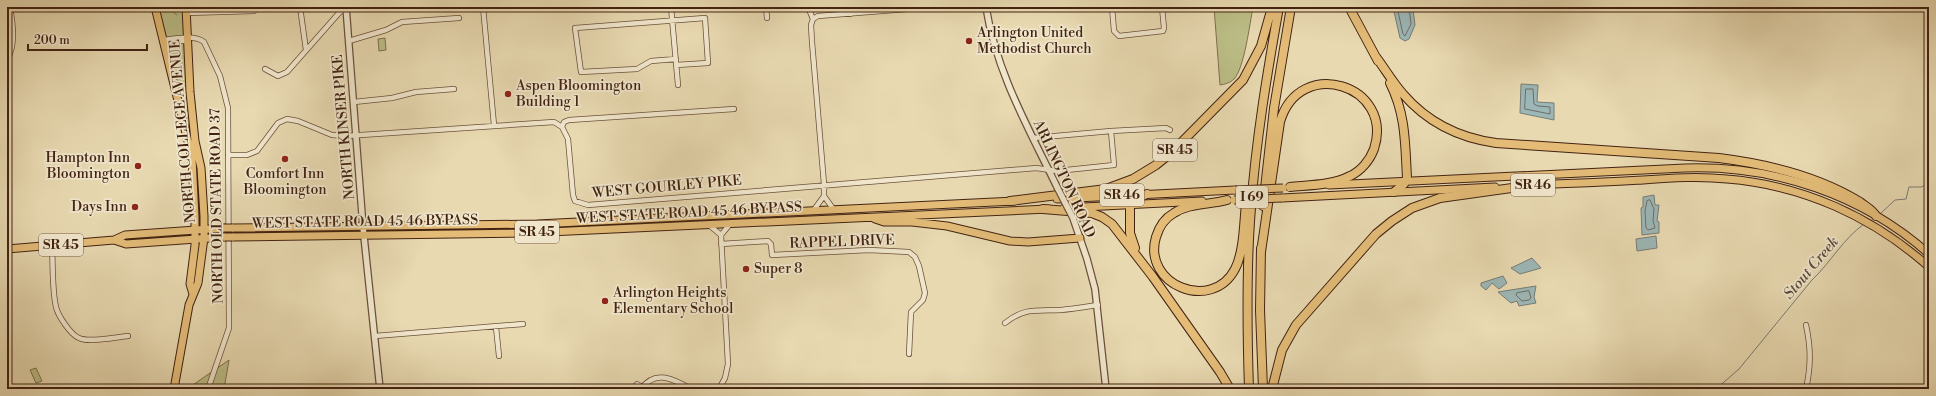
<svg xmlns="http://www.w3.org/2000/svg" width="1936" height="396" viewBox="0 0 1936 396" font-family="'Libre Bodoni',serif">
  <style>
    .green { fill: #bcbe87; stroke: #7f704c }
    .water { fill: #9cb7b7; stroke: #787c75 }
    .lines { fill: none; stroke-linecap: round; stroke-linejoin: round }
    .shore { stroke: #6f6d64; stroke-width: 1 }
    .stream { stroke: #787c75; stroke-width: 1 }
    .minor-casing { stroke: #6c503a; stroke-width: 6 }
    .tertiary-casing { stroke: #6c503a; stroke-width: 8 }
    .primary-casing { stroke: #422312; stroke-width: 9 }
    .trunk-casing { stroke: #422312; stroke-width: 9 }
    .motorway-casing { stroke: #422312; stroke-width: 10 }
    .minor { stroke: #f0e6cc; stroke-width: 4.5 }
    .tertiary { stroke: #f0e6cc; stroke-width: 5.5 }
    .primary { stroke: #e4bc78; stroke-width: 7 }
    .trunk { stroke: #e4bc78; stroke-width: 7 }
    .motorway { stroke: #e4bc78; stroke-width: 8 }
    .tertiary-bridge-casing { stroke: #6c503a; stroke-width: 8; stroke-linecap: butt }
    .trunk-bridge-casing { stroke: #422312; stroke-width: 9; stroke-linecap: butt }
    .tertiary-bridge { stroke: #f0e6cc; stroke-width: 5.5 }
    .trunk-bridge { stroke: #e4bc78; stroke-width: 7 }
    .poi-dot { fill: #8f2418; stroke: #f0e6cc; stroke-width: 1.5 }
    .labels { text-anchor: middle; dominant-baseline: central; stroke-width: 3.5; stroke-linejoin: round; paint-order: stroke }
    .shield { fill: #f0e6cc; stroke: #765e4a; stroke-width: 1 }
    .shield-label { font-size: 13px; font-weight: bold; fill: #422312 }
    .poi-label { font-size: 14px; fill: #422312; stroke: #f0e6cc; text-anchor: start }
    .street-label { font-size: 14px; fill: #422312; stroke: #f0e6cc }
    .water-label { font-size: 15px; font-style: italic; fill: #58483b; stroke: #f0e6cc }
  </style>
  <rect width="100%" height="100%" fill="#e8d9b1"/>
  <filter id="stains"><feTurbulence type="fractalNoise" baseFrequency=".005" numOctaves="4"/><feColorMatrix values="0 0 0 0 .2 0 0 0 0 .09 0 0 0 0 .02 0 0 0 .5 -.17"/></filter>
  <radialGradient id="worn" r=".72"><stop offset=".6" stop-color="#630" stop-opacity="0"/><stop offset="1" stop-color="#630" stop-opacity=".3"/></radialGradient>
  <path class="green" d="M158,7H183L195,154L191,140Z
    M1214,7H1253C1250,23 1244,69 1234,79C1230,83 1225,84 1220,85Z
    M385,38L386,50L379,51L378,39Z
    M229,360L224,389H187Z
    M36,368L42,381L36,383L30,370Z"/>
  <path class="water" d="M1393,7H1409L1413,9L1415,25L1409,39L1405,41L1400,38Z
    M1521,84L1538,85L1537,102L1554,103V120L1520,113Z
    M1654,195L1655,205H1659L1657,221L1659,222V233L1642,235L1641,208L1643,207V197Z
    M1656,236L1657,248L1637,251L1636,239Z
    M1532,258L1541,268L1520,274L1511,268Z
    M1503,276L1507,283L1499,289L1492,283L1486,290L1481,286V283Z
    M1536,286L1534,297L1536,303L1519,306L1517,301L1511,303L1498,292Z"/>
  <g class="lines">
    <path class="shore" d="M1397,7L1403,34L1405,36L1411,24L1409,7
      M1526,89H1533L1534,104L1538,106L1550,107V114L1525,109Z
      M1650,200L1654,209L1653,221L1655,228L1648,230L1646,228L1645,211L1647,201Z
      M1529,291L1531,298L1529,300L1522,301L1516,295L1517,293Z"/>
    <path class="stream" d="M171,7L174,13L177,15
      M1880,214L1895,200L1906,199L1909,187H1922L1929,180
      M1716,389L1739,369L1812,280C1831,262 1843,239 1864,224"/>
    <defs>
      <path id="minor" d="M300,7L306,50
        M483,7L494,125
        M671,7L678,85
        M766,7L767,18
        M808,7L813,19L811,25L812,42L824,184V196L813,211
        M850,7L851,14
        M1112,7L1114,31L1119,36L1163,31L1164,28L1162,7
        M186,13L254,11L256,7
        M813,19L818,16L933,7
        M164,40C174,38 196,35 204,42L220,76L228,108L229,328L208,389
        M166,41H184L188,39
        M349,41L386,30L402,22L459,18
        M676,59L651,61L637,69L581,72L575,28L705,18L708,63L676,65
        M7,60C16,45 13,24 10,7
        M265,69L278,76L287,72L339,13L346,7
        M354,102L392,98L416,92L454,89
        M562,127L564,122L569,120L734,109
        M1111,131L1166,128L1170,130
        M228,155H247L257,151L278,123L287,119L298,121L332,135L346,136L554,122L562,127L568,139L573,195L575,201L588,205L1036,168L1057,171L1114,165L1111,131L1033,138
        M824,196L834,210
        M709,225L721,235
        M721,244L768,241L771,244L772,255L869,250L909,252L915,257L919,266L925,293L923,300L911,312L909,354
        M52,246C53,264 52,290 56,307C58,316 71,335 79,338C89,343 116,337 128,336
        M1005,323C1025,307 1037,311 1061,310C1073,309 1085,307 1098,305
        M496,327L499,356
        M375,336L523,324
        M545,389H553
        M632,389L637,384L642,387
        M641,389C655,369 674,379 691,389
        M719,389L725,378L728,364L721,235L730,224
        M1806,389C1811,366 1811,348 1806,325"/>
      <path id="tertiary" d="M346,7L363,227L380,389
        M986,7C996,72 1029,129 1057,187
        M1073,218L1087,259L1095,289L1106,389"/>
      <path id="primary" d="M155,7L192,158L195,217V245L190,284L193,294
        M174,389L189,305L198,283L204,238V216L201,168L195,141L190,92L186,7"/>
      <path id="trunk" d="M1329,185L1685,168C1774,165 1863,195 1929,254
        M1528,185C1566,184 1604,182 1643,180C1671,178 1699,176 1727,179C1803,185 1873,217 1929,267
        M1282,198L1495,187
        M1057,199L1235,190
        M1064,208L1202,201
        M875,219L884,222H912L947,226L1010,241L1028,242L1080,238
        M232,228L537,224L1015,201
        M232,237L527,233L1048,209
        M114,240L126,244L225,237
        M7,249L114,240L125,235L224,228"/>
      <path id="motorway" d="M1349,7L1378,61
        M1376,57C1385,69 1393,83 1403,94C1427,122 1460,138 1496,143L1719,158C1767,164 1818,176 1860,202C1865,206 1873,210 1876,216
        M1390,83C1406,115 1405,143 1407,178L1404,184L1394,192
        M1227,200C1209,205 1189,203 1174,213C1165,218 1159,227 1156,237C1142,285 1212,313 1235,269C1244,252 1244,222 1246,203
        M1010,201L1106,189L1133,179L1156,165L1171,153L1243,80L1261,46L1272,7
        M1263,206L1274,108L1291,7
        M1043,209L1092,213L1102,217L1112,224L1153,277L1220,372L1230,389
        M1135,248L1130,233V205L1132,201L1147,194
        M1261,248L1260,310L1263,389
        M1261,252L1280,122C1299,55 1395,85 1374,149C1370,160 1361,171 1350,176C1333,185 1310,185 1290,187
        M1249,389C1247,328 1246,268 1251,208C1256,140 1267,74 1279,7
        M1272,389L1282,350L1296,325L1376,234L1392,221L1412,208L1440,198L1533,185"/>
    </defs>
    <use href="#minor" class="minor-casing"/>
    <use href="#tertiary" class="tertiary-casing"/>
    <use href="#primary" class="primary-casing"/>
    <use href="#trunk" class="trunk-casing"/>
    <use href="#motorway" class="motorway-casing"/>
    <use href="#minor" class="minor"/>
    <use href="#tertiary" class="tertiary"/>
    <use href="#primary" class="primary"/>
    <use href="#trunk" class="trunk"/>
    <use href="#motorway" class="motorway"/>
    <defs>
      <path id="tertiary-bridge" d="M1057,187L1073,218"/>
      <path id="trunk-bridge" d="M1235,190L1283,188
        M1234,200L1282,198
        M224,228H232
        M225,237H232"/>
    </defs>
    <use href="#tertiary-bridge" class="tertiary-bridge-casing"/>
    <use href="#trunk-bridge" class="trunk-bridge-casing"/>
    <use href="#tertiary-bridge" class="tertiary-bridge"/>
    <use href="#trunk-bridge" class="trunk-bridge"/>
  </g>
  <g class="poi-dot">
    <circle cx="969" cy="41" r="4"/>
    <circle cx="508" cy="94" r="4"/>
    <circle cx="285" cy="159" r="4"/>
    <circle cx="138" cy="166" r="4"/>
    <circle cx="135" cy="207" r="4"/>
    <circle cx="746" cy="269" r="4"/>
    <circle cx="605" cy="301" r="4"/>
  </g>
  <g class="labels">
    <g class="shield">
      <rect x="1153" y="139" width="44" height="22" rx="3"/>
      <rect x="1511" y="174" width="44" height="22" rx="3"/>
      <rect x="1100" y="184" width="44" height="22" rx="3"/>
      <rect x="1236" y="186" width="32" height="22" rx="3"/>
      <rect x="515" y="221" width="44" height="22" rx="3"/>
      <rect x="39" y="234" width="44" height="22" rx="3"/>
    </g>
    <g class="shield-label">
      <text x="1175" y="150">SR 45</text>
      <text x="1533" y="185">SR 46</text>
      <text x="1122" y="195">SR 46</text>
      <text x="1252" y="197">I 69</text>
      <text x="537" y="232">SR 45</text>
      <text x="61" y="245">SR 45</text>
    </g>
    <g class="poi-label">
      <text x="977" y="33">Arlington United<tspan x="977" dy="16">Methodist Church</tspan></text>
      <text x="516" y="86">Aspen Bloomington<tspan x="516" dy="16">Building 1</tspan></text>
      <text x="130" y="158" text-anchor="end">Hampton Inn<tspan x="130" dy="16">Bloomington</tspan></text>
      <text x="285" y="174" text-anchor="middle">Comfort Inn<tspan x="285" dy="16">Bloomington</tspan></text>
      <text x="127" y="207" text-anchor="end">Days Inn</text>
      <text x="754" y="269">Super 8</text>
      <text x="613" y="293">Arlington Heights<tspan x="613" dy="16">Elementary School</tspan></text>
    </g>
    <g class="street-label">
      <text transform="translate(344 127) rotate(-95)">NORTH KINSER PIKE</text>
      <text transform="translate(183 131) rotate(-95)">NORTH COLLEGE AVENUE</text>
      <text transform="translate(1064 179) rotate(65)">ARLINGTON ROAD</text>
      <text transform="translate(667 187) rotate(-5)">WEST GOURLEY PIKE</text>
      <text transform="translate(217 206) rotate(-91)">NORTH OLD STATE ROAD 37</text>
      <text transform="translate(689 213) rotate(-3)">WEST STATE ROAD 45 46 BYPASS</text>
      <text transform="translate(365 222) rotate(-1)">WEST STATE ROAD 45 46 BYPASS</text>
      <text transform="translate(842 242) rotate(-2)">RAPPEL DRIVE</text>
    </g>
    <g class="water-label">
      <text transform="translate(1811 268) rotate(-50)">Stout Creek</text>
    </g>
  </g>
  <rect width="1936" height="396" fill="none" stroke="#e8d9b1" stroke-width="24"/>
  <rect x="8" y="8" width="1920" height="380" fill="none" stroke="#422312" stroke-width="2"/>
  <rect x="12" y="12" width="1912" height="372" fill="none" stroke="#422312"/>
  <path d="M28 44v6h119v-6" fill="none" stroke="#422312" stroke-width="2"/>
  <text x="34" y="44" font-size="12" fill="#422312" stroke="#f0e6cc" stroke-width="3" paint-order="stroke">200 m</text>
  <rect width="100%" height="100%" filter="url(#stains)"/>
  <rect width="100%" height="100%" fill="url(#worn)"/>
</svg>
